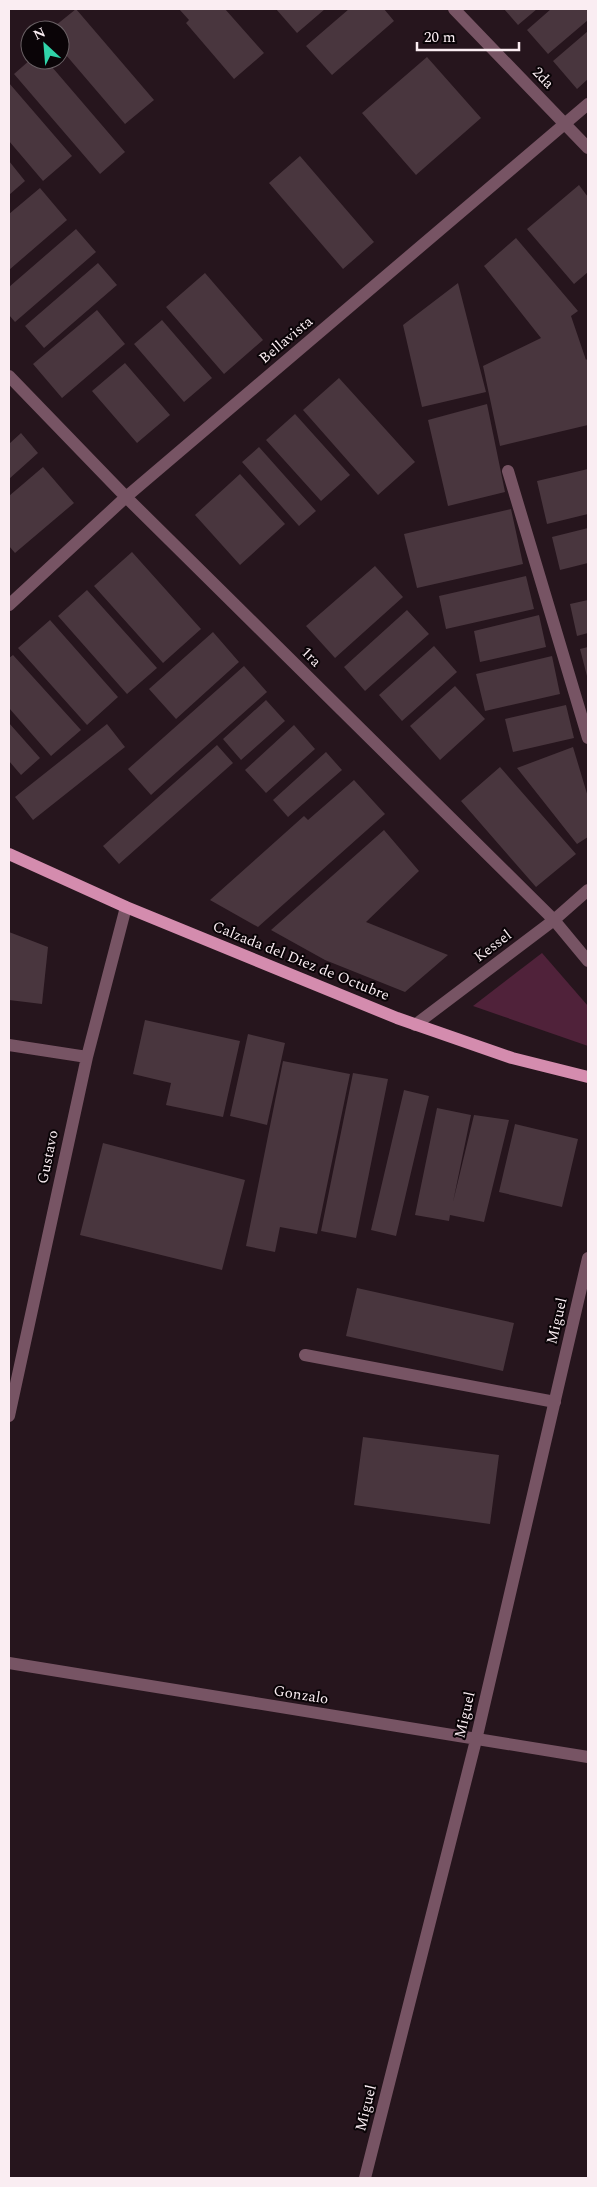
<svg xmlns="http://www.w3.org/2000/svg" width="597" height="2187" viewBox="0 0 597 2187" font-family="Spectral,serif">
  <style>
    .green { fill: #50223a }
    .building { fill: #49363e }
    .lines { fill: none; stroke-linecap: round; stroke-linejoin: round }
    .lane { stroke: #775464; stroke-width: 12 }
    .street { stroke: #775464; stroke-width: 12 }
    .primary { stroke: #d48cae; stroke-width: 12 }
    .labels { text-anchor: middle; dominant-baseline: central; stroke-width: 4; stroke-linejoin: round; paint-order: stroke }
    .street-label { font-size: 15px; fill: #faedf2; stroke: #0a0407 }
  </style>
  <rect width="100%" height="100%" fill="#26151d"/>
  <path class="green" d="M542,953L588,1006V1046L473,1006Z"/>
  <path class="building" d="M76,9L154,100L125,124L60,48V30H50Z
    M179,9H225L264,53L234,79L186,23L189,20Z
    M276,9H325L297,33Z
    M349,9H384L394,21L332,75L306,46Z
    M504,9H537L518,25Z
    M551,9H588V20L548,54L527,30Z
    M588,31V79L577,89L553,61Z
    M427,57L481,118L416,175L362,113Z
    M30,60H46L125,152L100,174L14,74Z
    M9,83L72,156L43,181L9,141Z
    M300,156L374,242L343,269L269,183Z
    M9,161L25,181L9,195Z
    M579,185L588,197V272L574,284L527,229Z
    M40,188L67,220L9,270V214Z
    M76,229L96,252L15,322L9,315V287Z
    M516,238L578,311L571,316L586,360L588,358V425L500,446L483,366L541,338L484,266Z
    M98,263L117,285L44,348L25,326Z
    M205,273L263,340L224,374L166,307Z
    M458,283L486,392L422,407L403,325Z
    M97,310L125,344L62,398L33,364Z
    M162,320L212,378L184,402L134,344Z
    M125,363L170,415L137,443L92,391Z
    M339,378L415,462L378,495L303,410Z
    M487,404L505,492L448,506L428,420Z
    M295,414L350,475L321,501L266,440Z
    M21,433L38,453L9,479V444Z
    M259,447L316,511L299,526L242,462Z
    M43,467L74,503L15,553L9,546V496Z
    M588,469V514L547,524L537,481Z
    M240,474L285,524L240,565L195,515Z
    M511,509L523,564L417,588L404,534Z
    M588,528V563L560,570L552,537Z
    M132,552L201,629L163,663L94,586Z
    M375,566L403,597L335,658L306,626Z
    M526,576L534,609L446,629L439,596Z
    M87,590L157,668L127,694L58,616Z
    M588,600V633L577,636L570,604Z
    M407,610L429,634L365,691L344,667Z
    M539,615L546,647L480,662L474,631Z
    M50,620L118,697L87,725L18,648Z
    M213,632L239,662L176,719L149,689Z
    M434,646L457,672L402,721L379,695Z
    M588,647V680L580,649Z
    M13,655L81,730L51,756L9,708V658Z
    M552,656L560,694L485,711L476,674Z
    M244,666L267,692L151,795L128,769Z
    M455,686L485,719L440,760L410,726Z
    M266,700L285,721L241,760L223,739Z
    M566,705L574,738L513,752L505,719Z
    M9,723L40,758L21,775L9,761Z
    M107,724L125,747L33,820L15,797Z
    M294,725L315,749L266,793L245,770Z
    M217,745L233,763L119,864L103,846Z
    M573,747L588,797V837L577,844L517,768Z
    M326,752L342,770L288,817L273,800Z
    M500,767L576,854L536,887L461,801Z
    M354,780L385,814L258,927L210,900L304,816L308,820Z
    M384,830L419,871L366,922L448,955L405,992L325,960L271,930Z
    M9,932L48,947L42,1004L9,1000Z
    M145,1020L240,1041L223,1117L166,1105L171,1083L133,1074Z
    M248,1034L285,1043L267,1125L230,1116Z
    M283,1061L350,1074L317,1234L280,1227L275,1252L246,1246Z
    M353,1073L388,1079L356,1238L321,1231Z
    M404,1090L429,1096L396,1236L371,1230Z
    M437,1108L471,1115L453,1202L474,1115L509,1120L484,1222L450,1215L449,1221L415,1215Z
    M515,1124L578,1139L562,1207L499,1192Z
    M103,1143L245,1180L222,1270L80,1235Z
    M357,1288L514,1323L503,1371L346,1336Z
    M363,1437L499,1455L490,1524L354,1505Z"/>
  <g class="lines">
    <path class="lane" d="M508,471L588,738
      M305,1355L555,1402"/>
    <path class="street" d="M454,9L588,148
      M9,376L126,497L554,920L588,961
      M9,605L126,497L588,104
      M415,1025L554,920L588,890
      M9,1045L87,1057
      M9,1416L87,1057L126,907
      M9,1663L588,1757
      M365,2178L476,1740L588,1258"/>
    <path class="primary" d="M9,854L126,907L397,1018L512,1058L588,1077"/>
  </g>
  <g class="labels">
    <g class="street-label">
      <text transform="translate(543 78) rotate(46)">2da</text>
      <text transform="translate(286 340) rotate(-40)">Bellavista</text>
      <text transform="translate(311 657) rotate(45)">1ra</text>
      <text transform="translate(493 946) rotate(-37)">Kessel</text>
      <text transform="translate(301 961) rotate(22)">Calzada del Diez de Octubre</text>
      <text transform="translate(48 1157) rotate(-78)">Gustavo</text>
      <text transform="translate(557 1321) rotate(-77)">Miguel</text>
      <text transform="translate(301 1695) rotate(9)">Gonzalo</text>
      <text transform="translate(465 1715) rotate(-77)">Miguel</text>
      <text transform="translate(366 2108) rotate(-76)">Miguel</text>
    </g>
  </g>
  <rect width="597" height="2187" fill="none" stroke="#faedf2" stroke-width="20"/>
  <g transform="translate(45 45) rotate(334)"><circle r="24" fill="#0a0407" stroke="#6a6165"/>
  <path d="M0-4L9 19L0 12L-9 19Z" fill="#30d4a9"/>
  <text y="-8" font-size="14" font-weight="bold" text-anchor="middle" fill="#faedf2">N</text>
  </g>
  <path d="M417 42v8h102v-8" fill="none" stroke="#faedf2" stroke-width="2.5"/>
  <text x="424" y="42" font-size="15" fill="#faedf2" stroke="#0a0407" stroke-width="4" paint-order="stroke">20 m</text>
</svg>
